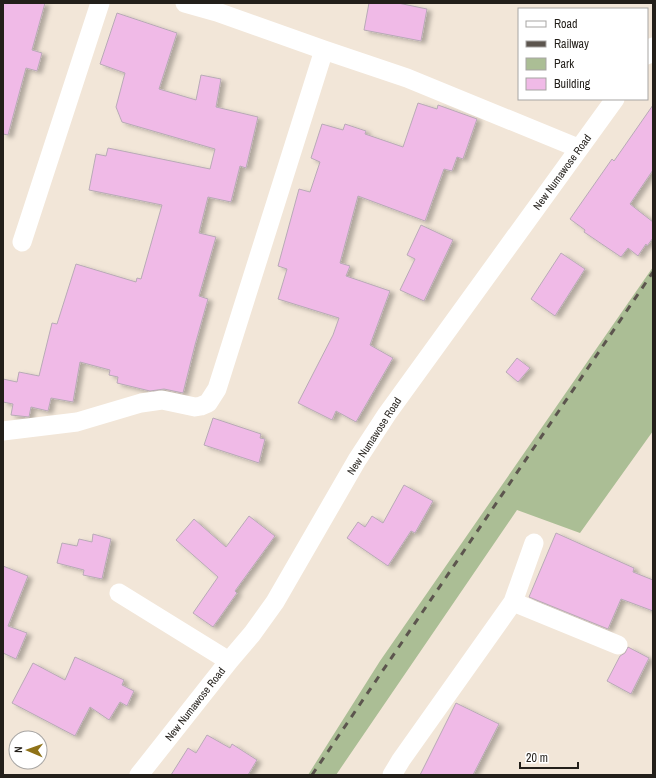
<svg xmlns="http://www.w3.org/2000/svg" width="656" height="778" viewBox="0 0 656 778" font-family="'Archivo Narrow',sans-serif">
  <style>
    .green { fill: #abbe95 }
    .building { fill: #f0bae7; stroke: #b8aab6; filter: url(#shadow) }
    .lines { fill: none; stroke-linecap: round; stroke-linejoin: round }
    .minor { stroke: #fff; stroke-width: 19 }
    .rail { stroke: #5c554e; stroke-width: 3; stroke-dasharray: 7 7; stroke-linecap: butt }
    .labels { text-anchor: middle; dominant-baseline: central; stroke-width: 3.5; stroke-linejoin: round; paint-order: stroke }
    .street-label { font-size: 11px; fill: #231f1a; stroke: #fff }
  </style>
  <defs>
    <filter id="shadow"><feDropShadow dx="4.5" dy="2.5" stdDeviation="2" flood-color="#0004"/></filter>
  </defs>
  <rect width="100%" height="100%" fill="#f2e6d8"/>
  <path class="green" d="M653,267V431L580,533L517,510L336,775H308L380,661Z"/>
  <path class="building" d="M3,3H45L32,50L42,53L37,71L26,68L8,135L3,134Z
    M369,3H398L427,9L421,41L364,30Z
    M117,13L177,33L159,89L196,100L201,75L221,79L216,107L258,117L246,168L240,166L231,202L208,197L199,233L216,237L199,296L208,299L195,345L183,393L164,389L150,391L117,383L118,377L109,375L110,370L80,362L73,402L51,398L48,411L31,407L29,417L11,415L13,404L3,402V379L17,382L19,372L39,376L52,323L57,324L76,264L136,282L137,278L141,279L162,205L89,190L96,154L106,156L108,148L210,169L215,149L122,122L116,107L125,73L100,64Z
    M418,103L437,109L438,105L477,119L463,159L457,157L452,171L444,169L425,221L358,196L340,263L350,266L346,276L390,291L370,345L393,358L356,422L336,411L332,420L298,403L333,335L339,318L278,299L287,269L278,266L299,189L310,192L320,162L311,158L322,124L343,130L345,124L366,131L365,134L403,147Z
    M653,105V170L630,204L653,222V238L647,246L646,244L638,256L628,248L621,257L584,232L585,230L570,219L612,159L614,161Z
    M421,225L453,240L424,301L400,290L415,259L407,255Z
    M561,253L585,269L555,316L531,299Z
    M517,358L530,368L518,382L506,372Z
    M213,418L261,434L260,438L265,439L259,463L204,445Z
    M404,485L433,501L415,533L411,531L388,566L347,538L358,522L365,527L372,516L383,523Z
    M249,516L275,536L235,591L237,593L213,627L193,613L218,577L176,540L194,519L226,547Z
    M556,533L634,568L633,572L653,580V611L621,599L608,629L529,597Z
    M93,534L111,539L102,579L83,575L84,570L57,563L62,543L77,546L79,539L92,542Z
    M3,566L28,576L8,626L27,633L16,659L3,653Z
    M628,647L649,658L631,694L607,681L620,656L625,653Z
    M75,657L124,680L122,685L134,691L127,706L120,702L109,720L90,707L75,736L12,703L33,663L65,680Z
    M456,703L499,724L473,775H420Z
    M207,735L230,748L232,744L257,760L248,775H171L188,748L196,753Z"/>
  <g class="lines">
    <path class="minor" d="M185,3L217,12L324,50L407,78L578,148
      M647,55L653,47
      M22,242L100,3
      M3,431L77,422L141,403L162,400L195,407L201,406L208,403L217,389L324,50
      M119,593L229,661
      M513,602L618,645
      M139,775L229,661L252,634L275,602L357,460L387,414L615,99
      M392,775L401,760L513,602L534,543"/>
    <path class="rail" d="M312,775L653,272"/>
  </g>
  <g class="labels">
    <g class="street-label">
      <text transform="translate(562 172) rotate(-54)">New Numawose Road</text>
      <text transform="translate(374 436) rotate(-57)">New Numawose Road</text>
      <text transform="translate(195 704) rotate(-52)">New Numawose Road</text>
    </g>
  </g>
  <rect width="656" height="778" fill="none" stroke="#231f1a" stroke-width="8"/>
  <rect x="518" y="8" width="130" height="92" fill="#ffffff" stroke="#a7a5a3"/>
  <rect x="526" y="21" width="20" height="6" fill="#ffffff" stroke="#a7a5a3"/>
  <text x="554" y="28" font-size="12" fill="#231f1a">Road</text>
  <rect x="526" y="41" width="20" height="6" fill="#5c554e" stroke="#a7a5a3"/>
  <text x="554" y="48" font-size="12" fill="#231f1a">Railway</text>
  <rect x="526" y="58" width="20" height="12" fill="#abbe95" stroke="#a7a5a3"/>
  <text x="554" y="68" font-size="12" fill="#231f1a">Park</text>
  <rect x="526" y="78" width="20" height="12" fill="#f0bae7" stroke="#a7a5a3"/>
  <text x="554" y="88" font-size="12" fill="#231f1a">Building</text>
  <g transform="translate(28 750) rotate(272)"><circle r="19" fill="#ffffff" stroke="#a7a5a3"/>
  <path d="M0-3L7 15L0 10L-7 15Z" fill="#8f7217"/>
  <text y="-6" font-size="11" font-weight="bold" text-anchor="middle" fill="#231f1a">N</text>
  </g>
  <path d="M520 762v6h58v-6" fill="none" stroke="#231f1a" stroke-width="2"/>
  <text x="526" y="762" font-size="12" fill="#231f1a" stroke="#ffffff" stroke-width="3" paint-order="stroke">20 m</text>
</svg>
